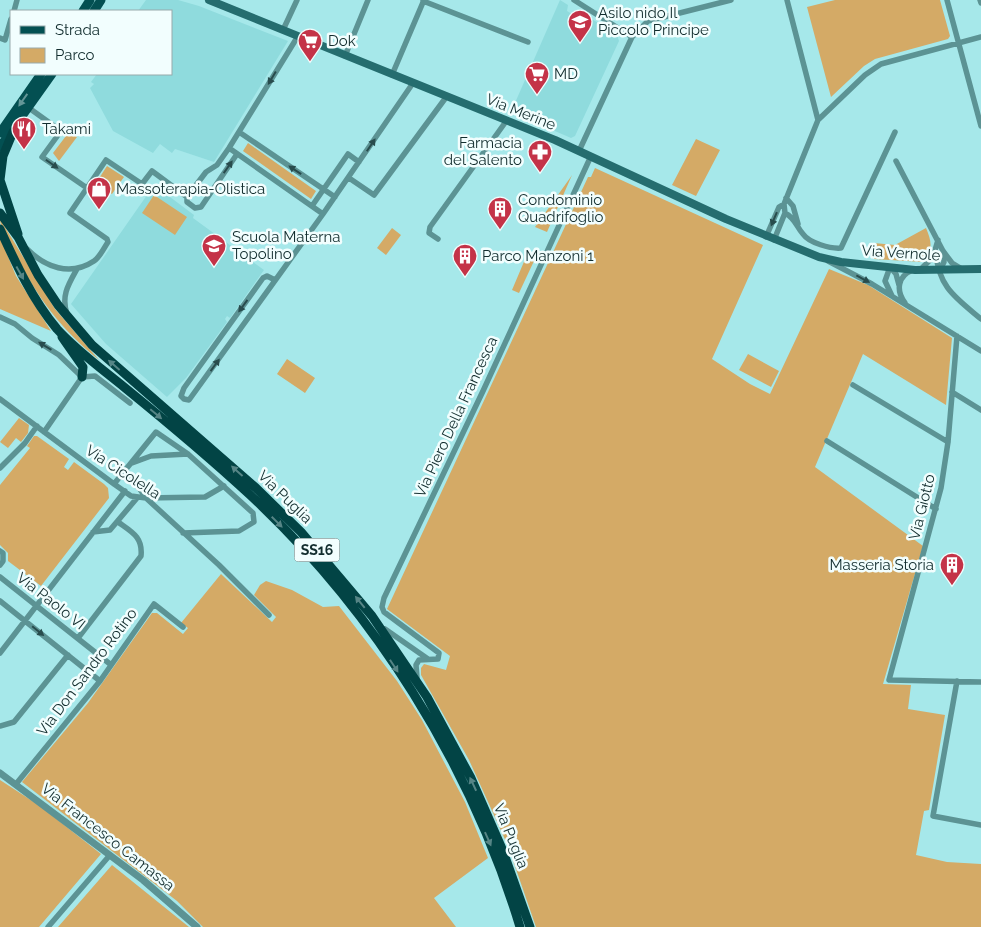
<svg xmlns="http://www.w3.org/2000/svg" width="981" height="927" viewBox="0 0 981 927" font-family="Raleway,sans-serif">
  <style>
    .built { fill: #8fdbdd }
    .green { fill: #d4aa66 }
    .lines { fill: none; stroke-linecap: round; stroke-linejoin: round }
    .minor { stroke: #5c9394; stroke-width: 5.5 }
    .tertiary { stroke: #5c9394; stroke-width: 7 }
    .secondary { stroke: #256d6f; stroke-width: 8 }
    .primary { stroke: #035052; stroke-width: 9 }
    .trunk { stroke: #024445; stroke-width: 9 }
    .oneway { fill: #284c4d }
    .oneway2 { fill: #639697 }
    .oneway3 { fill: #568586 }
    .labels { text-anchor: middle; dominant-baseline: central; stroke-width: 5; stroke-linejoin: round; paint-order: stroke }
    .shield { fill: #f2fefe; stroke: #556c6c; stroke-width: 1 }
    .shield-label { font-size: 14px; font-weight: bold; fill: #122d2e }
    .poi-label { font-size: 15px; fill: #122d2e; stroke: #f2fefe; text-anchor: start }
    .street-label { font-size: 15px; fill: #122d2e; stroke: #f2fefe }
  </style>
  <rect width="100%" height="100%" fill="#a6e8ea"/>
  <path class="built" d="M146,0H178L199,6L288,41L214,162L175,149L172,153L160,144L153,153L113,131L90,88L94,84L91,82L97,74H171V11H138Z
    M560,0L568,5L567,11L572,14L577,10L608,29L606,33L610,35L612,32L617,35L619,41L575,136L571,138L511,112Z
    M154,185L194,215L193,218L264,270L230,318L227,316L225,319L227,322L186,378L167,397L106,344L71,304Z"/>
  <path class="green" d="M835,0H940L950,36L948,39L875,59L864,66L831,97L807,7Z
    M69,132L77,137L59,161L53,153Z
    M696,139L720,150L696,196L672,185Z
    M248,143L316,191L311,199L243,151Z
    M107,166L124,177L112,194L96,183Z
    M595,168L763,245L712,359L750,384L770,394L829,269L868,285L952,338L946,405L863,354L815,467L923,546L883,684L911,685L908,709L945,715L929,810L924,811L916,855L947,862L981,864V927H536L508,846L469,760L421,675V668L424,664L446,670L450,656L387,609L588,177H591Z
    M572,175L547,232L535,227L570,178Z
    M154,195L187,217L175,235L142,213Z
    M0,219L55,309L99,360C59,328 34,293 12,247C8,239 0,228 0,219Z
    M392,228L401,235L386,255L377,248Z
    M926,228C932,242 933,250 923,262L874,259V243L895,245Z
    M0,237L16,276L51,331L0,309Z
    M526,257L534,261L519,293L512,290Z
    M748,354L779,371L771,387L739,370Z
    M287,359L315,378L305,393L277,374Z
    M19,418L29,425L28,433L21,442L16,438L8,448L0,442Z
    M34,436H37L69,459L64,467L68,470L74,462L104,484L108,488L109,498L41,586L8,561V553L0,545V485L30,448L27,446Z
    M221,574L272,622L276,617L254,595L260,585L266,581L292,590L323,607L339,606L397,681L422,720L465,802L488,858L434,898L456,927H203L177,901L22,782L88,703L152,613H157L183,634L188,628L181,623Z
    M0,780L40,806L101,854L39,927H0Z
    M112,865L189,927H58Z"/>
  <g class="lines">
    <path class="minor" d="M574,0L632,37
      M947,0L981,126
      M980,0L981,3
      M423,1L528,42
      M14,11L17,0
      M283,30L297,0
      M0,38L5,40L11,19
      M345,56L368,0
      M392,75L424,0
      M29,108L61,131L42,157L87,188
      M818,120L865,75L881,64L981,37
      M239,132L335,197
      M229,148L323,214
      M579,151L632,37L648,21L731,0
      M237,154L201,207L195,208L187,202V197L206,172L217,165L229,148L298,36
      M896,161L943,251L952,263L962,269
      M349,178L374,195L447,96
      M786,198L793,206L798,224
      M312,206L348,154L359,162
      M785,213C795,218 796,226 803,234C809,243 831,249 841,248L895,132
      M766,237L779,207L784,204L818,120L787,0
      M438,239L429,233L430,227L507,120
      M774,240L785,213L784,204
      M27,249C45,267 70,277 94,261C100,257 104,248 108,242L107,239L70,213L106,160L142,184L152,171L187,197
      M936,252C938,287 956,298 981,319
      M828,261L872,284L981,351
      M920,270L933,257L938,240
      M940,270L944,262L943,253
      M275,280L267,276L263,278L184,388L181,396L184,399L189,400L323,214L413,83
      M892,296L885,281L890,267L896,274L899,285
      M905,303C896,291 897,276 913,270
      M67,314C61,296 68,285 77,269
      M0,317L15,324L32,338L59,355L82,377
      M957,336L948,442L941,488L889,680L981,682
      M82,377L95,376L130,403
      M853,385L948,442
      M952,392L981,410
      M0,399L114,484L131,496L146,498L219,565L269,615
      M44,432L82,377
      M827,441L936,509
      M132,463L151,456L188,454
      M0,468L25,443L37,426
      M123,473L139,488L146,498L205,497L224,486
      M114,484L156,432L188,454L253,513L254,522L239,531L183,533
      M93,532L110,530L137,498
      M0,551L3,553V561L0,565
      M0,577L110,664
      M0,601L100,681
      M385,629L428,659
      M78,638L141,556C143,537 132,532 118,522
      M0,653L125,491
      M417,678L416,665L419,660L438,659L439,653L384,612L382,607L384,598L483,391L591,156
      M957,681L933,816L981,825
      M0,726L14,722L68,655
      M16,784L100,681L154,604L183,627
      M48,927L110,855"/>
    <path class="tertiary" d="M0,773L143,880L197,927"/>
    <path class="secondary" d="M209,0L555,140L726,219L819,257L841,262L915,270L981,269"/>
    <path class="primary" d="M83,11L90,0
      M94,11L101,0
      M0,133L41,74
      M0,147L52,74"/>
    <path class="trunk" d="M13,132L3,156L0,180L18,234
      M0,213L18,237L38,275L58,305L92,345L256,488L301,532L372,616L427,697L471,778L503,851L530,927
      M0,229C16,264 32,299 57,329C77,351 102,369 124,387C167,422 209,457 249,494C374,610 471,764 520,927
      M62,337L83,367L82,377"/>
  </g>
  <defs><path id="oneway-solid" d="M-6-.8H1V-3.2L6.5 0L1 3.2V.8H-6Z" transform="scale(1.25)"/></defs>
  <g class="oneway">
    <use href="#oneway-solid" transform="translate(272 78) rotate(121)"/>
    <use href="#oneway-solid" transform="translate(371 145) rotate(-56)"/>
    <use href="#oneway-solid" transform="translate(52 164) rotate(35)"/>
    <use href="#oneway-solid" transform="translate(228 167) rotate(-55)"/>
    <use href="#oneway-solid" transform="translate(295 170) rotate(-146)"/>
    <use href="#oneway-solid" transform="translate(774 219) rotate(113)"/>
    <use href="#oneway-solid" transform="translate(863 279) rotate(28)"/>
    <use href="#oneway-solid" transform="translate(243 306) rotate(126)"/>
    <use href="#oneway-solid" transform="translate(45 346) rotate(-149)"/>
    <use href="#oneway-solid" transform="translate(215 365) rotate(-54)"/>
    <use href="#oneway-solid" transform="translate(38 631) rotate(39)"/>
  </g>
  <use class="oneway2" href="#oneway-solid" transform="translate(23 100) rotate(125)"/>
  <g class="oneway3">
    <use href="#oneway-solid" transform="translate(20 273) rotate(61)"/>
    <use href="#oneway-solid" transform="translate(114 365) rotate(-139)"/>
    <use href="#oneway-solid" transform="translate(156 414) rotate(40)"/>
    <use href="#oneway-solid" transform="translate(237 471) rotate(-138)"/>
    <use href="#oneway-solid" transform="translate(277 522) rotate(45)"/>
    <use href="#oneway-solid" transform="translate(360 602) rotate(-129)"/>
    <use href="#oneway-solid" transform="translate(394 666) rotate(57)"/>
    <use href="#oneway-solid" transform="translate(473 784) rotate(-115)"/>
    <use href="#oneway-solid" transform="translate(488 839) rotate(66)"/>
  </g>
  <defs>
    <symbol id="school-pin" viewBox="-11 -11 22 30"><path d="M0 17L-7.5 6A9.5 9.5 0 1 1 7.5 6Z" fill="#c43348" stroke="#f2fefe"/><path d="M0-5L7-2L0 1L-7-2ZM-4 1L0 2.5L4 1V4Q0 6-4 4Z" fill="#fff"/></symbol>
    <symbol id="supermarket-pin" viewBox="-11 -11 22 30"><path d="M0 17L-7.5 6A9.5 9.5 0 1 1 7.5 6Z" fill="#c43348" stroke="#f2fefe"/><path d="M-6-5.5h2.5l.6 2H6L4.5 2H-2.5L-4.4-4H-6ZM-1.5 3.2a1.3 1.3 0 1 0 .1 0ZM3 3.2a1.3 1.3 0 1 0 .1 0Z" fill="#fff"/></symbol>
    <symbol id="restaurant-pin" viewBox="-11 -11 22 30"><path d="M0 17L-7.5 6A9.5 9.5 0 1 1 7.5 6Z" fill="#c43348" stroke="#f2fefe"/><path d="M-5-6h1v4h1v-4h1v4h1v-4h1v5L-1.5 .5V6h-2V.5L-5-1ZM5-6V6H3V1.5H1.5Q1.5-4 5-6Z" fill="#fff"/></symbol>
    <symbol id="pharmacy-pin" viewBox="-11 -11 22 30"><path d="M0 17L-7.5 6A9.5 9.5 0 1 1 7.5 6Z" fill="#c43348" stroke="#f2fefe"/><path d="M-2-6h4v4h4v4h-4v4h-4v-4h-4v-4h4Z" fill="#fff"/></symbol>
    <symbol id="shop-pin" viewBox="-11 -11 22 30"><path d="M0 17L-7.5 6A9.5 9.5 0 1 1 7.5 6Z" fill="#c43348" stroke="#f2fefe"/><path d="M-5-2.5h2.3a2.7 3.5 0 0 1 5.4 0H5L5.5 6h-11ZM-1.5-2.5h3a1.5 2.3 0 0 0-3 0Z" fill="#fff"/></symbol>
    <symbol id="building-pin" viewBox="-11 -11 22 30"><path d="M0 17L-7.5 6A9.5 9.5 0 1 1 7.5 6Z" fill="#c43348" stroke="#f2fefe"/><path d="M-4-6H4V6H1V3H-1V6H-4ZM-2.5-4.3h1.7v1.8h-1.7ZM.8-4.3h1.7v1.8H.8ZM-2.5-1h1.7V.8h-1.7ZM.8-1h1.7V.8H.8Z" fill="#fff"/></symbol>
  </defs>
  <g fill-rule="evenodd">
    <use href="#school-pin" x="566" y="8" width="28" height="38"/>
    <use href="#supermarket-pin" x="296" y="27" width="28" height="38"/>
    <use href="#supermarket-pin" x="523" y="60" width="28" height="38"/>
    <use href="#restaurant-pin" x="10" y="115" width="28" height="38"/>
    <use href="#pharmacy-pin" x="526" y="138" width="28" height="38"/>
    <use href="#shop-pin" x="85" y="175" width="28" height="38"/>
    <use href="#building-pin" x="486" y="195" width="28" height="38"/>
    <use href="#school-pin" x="200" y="232" width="28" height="38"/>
    <use href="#building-pin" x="451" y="242" width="28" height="38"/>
    <use href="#building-pin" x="938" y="551" width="28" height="38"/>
  </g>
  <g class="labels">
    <rect class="shield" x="294.5" y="538.5" width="45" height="23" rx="4"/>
    <g class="shield-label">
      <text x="317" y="550">SS16</text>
    </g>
    <g class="poi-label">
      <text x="598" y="13">Asilo nido Il<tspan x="598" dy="17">Piccolo Principe</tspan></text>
      <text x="328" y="41">Dok</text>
      <text x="554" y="74">MD</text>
      <text x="42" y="129">Takami</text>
      <text x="522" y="143" text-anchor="end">Farmacia<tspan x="522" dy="17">del Salento</tspan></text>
      <text x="116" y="189">Massoterapia-Olistica</text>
      <text x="518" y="200">Condominio<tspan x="518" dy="17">Quadrifoglio</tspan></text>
      <text x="232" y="237">Scuola Materna<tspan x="232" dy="17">Topolino</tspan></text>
      <text x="482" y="256">Parco Manzoni 1</text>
      <text x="934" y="565" text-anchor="end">Masseria Storia</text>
    </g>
    <g class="street-label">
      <text transform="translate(521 112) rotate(22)">Via Merine</text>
      <text transform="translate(901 253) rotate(4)">Via Vernole</text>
      <text transform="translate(456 417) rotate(-65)">Via Piero Della Francesca</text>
      <text transform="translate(123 472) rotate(33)">Via Cicolella</text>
      <text transform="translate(285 497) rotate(44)">Via Puglia</text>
      <text transform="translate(922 507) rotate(-76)">Via Giotto</text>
      <text transform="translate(51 601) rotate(38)">Via Paolo VI</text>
      <text transform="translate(87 672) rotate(-53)">Via Don Sandro Rotino</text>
      <text transform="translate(511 836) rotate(68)">Via Puglia</text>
      <text transform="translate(108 837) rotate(38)">Via Francesco Camassa</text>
    </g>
  </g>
  <rect x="10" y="10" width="162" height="65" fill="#f2fefe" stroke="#98aaab"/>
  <rect x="20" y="26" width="25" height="8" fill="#035052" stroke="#98aaab"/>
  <text x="55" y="35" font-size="15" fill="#122d2e">Strada</text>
  <rect x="20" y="48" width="25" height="15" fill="#d4aa66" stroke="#98aaab"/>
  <text x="55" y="60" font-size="15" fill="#122d2e">Parco</text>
</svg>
